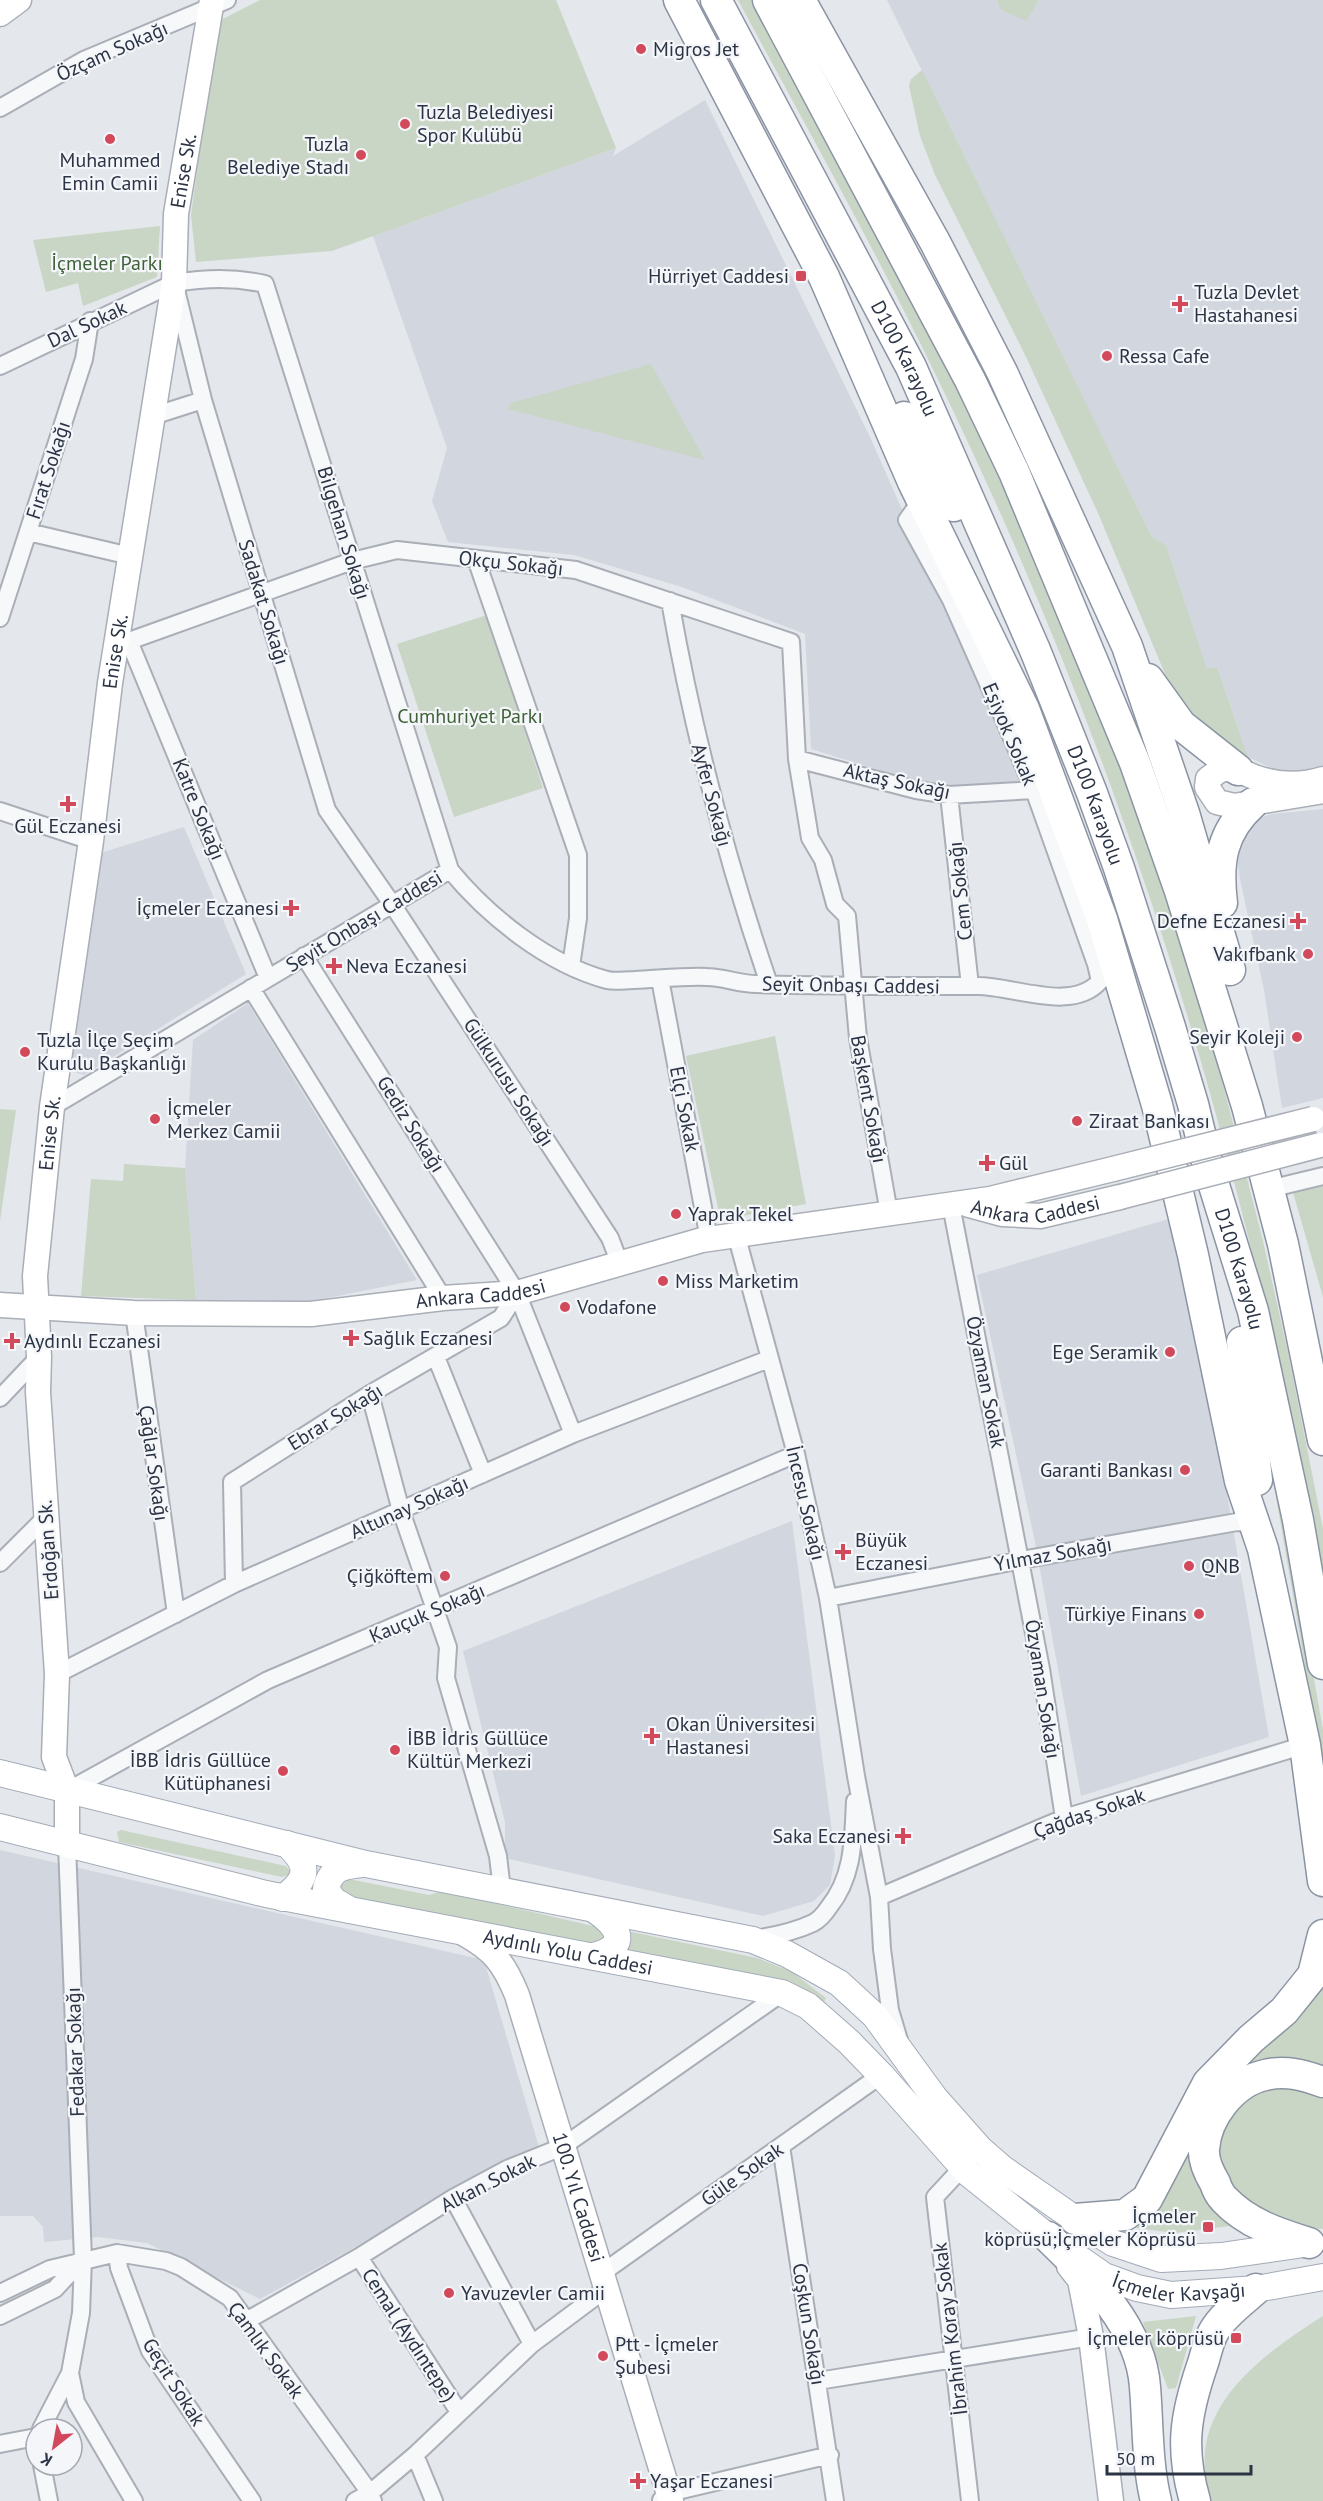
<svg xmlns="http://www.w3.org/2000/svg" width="1323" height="2501" viewBox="0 0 1323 2501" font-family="'PT Sans',sans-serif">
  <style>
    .built { fill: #d2d6de }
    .green { fill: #c9d6c5 }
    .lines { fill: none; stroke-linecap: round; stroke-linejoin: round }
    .street-casing { stroke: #a9aeb7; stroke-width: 20 }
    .secondary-casing { stroke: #a9aeb7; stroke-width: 27 }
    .primary-casing { stroke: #a3abb8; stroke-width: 28 }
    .highway-casing { stroke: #8b94a3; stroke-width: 33 }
    .street { stroke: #f7f8fa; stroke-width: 16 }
    .secondary { stroke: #fff; stroke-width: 24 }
    .primary { stroke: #fff; stroke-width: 26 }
    .highway { stroke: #fff; stroke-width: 30 }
    .secondary-bridge-casing { stroke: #a9aeb7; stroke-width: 27; stroke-linecap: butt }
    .secondary-bridge { stroke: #fff; stroke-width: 24 }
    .poi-dot { fill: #d1495b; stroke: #f4f6f9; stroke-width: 2 }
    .labels { text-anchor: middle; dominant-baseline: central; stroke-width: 4.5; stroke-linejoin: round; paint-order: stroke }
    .poi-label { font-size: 20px; fill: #2b3445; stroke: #f4f6f9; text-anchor: start }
    .street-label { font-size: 20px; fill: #2b3445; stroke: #f4f6f9 }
    .park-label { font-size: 20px; fill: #3f6138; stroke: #f4f6f9 }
  </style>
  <rect width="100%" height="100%" fill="#e4e7ec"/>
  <path class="built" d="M887,0H1323V765L1300,772L1269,767L1248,757L1217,667L1207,670L1166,545L1152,537Z
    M705,100L870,437L1026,790H944L811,749L805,634L682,587L574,555L448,542L432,501L447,448L373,236L616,148L613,156Z
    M1323,809V1098L1282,1108L1264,990L1240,879L1237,857L1243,838L1250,824L1260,818L1272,814Z
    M184,827L246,974L84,1075L63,1069L94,855Z
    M248,1003L417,1280L308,1302L196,1300L185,1168L193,1040Z
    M1179,1216L1269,1737L1081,1796L1034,1537L977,1275Z
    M792,1521L835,1856L830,1885L814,1901L763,1916L505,1858V1822L463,1651Z
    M0,1850L484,1960L539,2147L260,2299L147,2243L98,2237L44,2242L43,2227L33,2216H0Z"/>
  <path class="green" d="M260,0H556L616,148L332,251L196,262L191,215L217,22Z
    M738,0H753L865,208L978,426L1068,631L1132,800L1171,913L1220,1072L1263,1241L1289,1357L1323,1529V1606C1307,1521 1293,1435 1275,1351C1233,1162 1180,977 1114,795C1053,625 979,458 897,297C846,197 791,99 738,0Z
    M998,0H1039L1026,21L1002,10L998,4Z
    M922,70L1152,537L1166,545L1207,669L1217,667L1248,757L1202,727L1189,715L1170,686L1098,513L1026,357L935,175L920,136L909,86L911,79Z
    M160,226L157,277L83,306L78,283L46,292L33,240Z
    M651,364L705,460L508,409L511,403Z
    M487,615L543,788L454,817L397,644Z
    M775,1036L806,1204L726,1219L718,1208L686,1056Z
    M0,1109L16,1110L0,1221Z
    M124,1164L185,1168L196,1300L81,1296L91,1179L123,1181Z
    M1323,1167V1297L1288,1175Z
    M1273,1445L1323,1730V1771L1269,1456Z
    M121,1830L286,1866L290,1871L288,1875L282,1877L119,1842L117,1832Z
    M349,1879L429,1895L442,1891L597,1927L607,1933L605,1944L593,1946L339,1897L341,1886Z
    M632,1932L757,1958L792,1972L826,1998L823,2004L631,1953L626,1950L628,1934Z
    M1323,1970V2072L1246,2069L1240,2060Z
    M1298,2085L1323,2099V2229L1274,2227L1230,2196L1216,2164L1225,2114L1264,2087Z
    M1193,2136L1238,2225L1175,2233L1113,2225Z
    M1196,2316L1176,2388L1168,2389L1143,2322Z
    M1323,2316V2501H1212C1180,2414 1258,2357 1323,2316Z"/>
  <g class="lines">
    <defs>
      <path id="street" d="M0,108L84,60L227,0
        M176,290L203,400L327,810L392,904L610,1238L620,1264
        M0,366L174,283C206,278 233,277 265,284L450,870
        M153,416L203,400
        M28,532L130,556
        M476,559L578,855V918L571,966
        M670,601C693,732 726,858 769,984
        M0,618L84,359L90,321
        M118,638L129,641L352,561L397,550L576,570L791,642L797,759L810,838L823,860L835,904L847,916L858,1038L889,1213
        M129,641L268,978
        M797,759L916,790L949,795L1034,790
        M949,795L970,986
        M0,811L91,841
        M304,956L517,1293L573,1434
        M660,979L709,1239
        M251,988L443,1298
        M52,1107L450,870C488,916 547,964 607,980C615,982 625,980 634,980C658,979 683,976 707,977C723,977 739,984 756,984C830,986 904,986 978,986C1014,986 1072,1013 1100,981L1096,964L1034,790L1003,717L951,600L907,520L922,499
        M1269,1189L1323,1176
        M951,1205L1041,1669L1064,1818
        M736,1234L796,1454L828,1598L856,1776L879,1897L882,1949L890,2010L899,2040
        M134,1313L176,1614
        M436,1357L483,1474
        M370,1394L401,1511L448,1647L446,1678L498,1856L502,1890
        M0,1398L39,1357
        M0,1563L45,1518
        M234,1584L232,1482L370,1394L501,1318L517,1293
        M828,1598L1021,1560L1237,1522L1247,1523L1256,1528L1257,1531
        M57,1674L234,1584L573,1434L769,1359
        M67,1791L268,1680L796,1454
        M879,1897L1064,1818L1305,1745
        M754,1939C774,1936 794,1932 813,1923C819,1920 825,1913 829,1907C854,1876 853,1839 855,1801
        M781,2146L835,2501
        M962,2168L935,2197L970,2501
        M453,2198L532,2344
        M117,2253L119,2268L150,2351L252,2501
        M359,2257L459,2412
        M602,2273L881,2075
        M0,2293L50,2269L117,2253L166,2261L181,2267L230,2298L370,2493L373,2501
        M0,2316L55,2289L82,2260
        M246,2321L359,2257L453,2198L507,2169L562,2147L782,1993
        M70,2373L76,2402L134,2501
        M818,2381L1091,2337
        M41,2429L70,2373L81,2313L83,2259L67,1845
        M0,2444L36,2437
        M415,2455L434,2501
        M42,2465L49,2501
        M661,2500L669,2493L830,2455
        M355,2501L370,2493L415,2455L532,2344L607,2288"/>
      <g id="secondary">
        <path d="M0,14L19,0"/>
        <path d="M1323,779C1301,786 1279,785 1257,778C1244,773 1235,768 1221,769L1208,779L1207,787L1217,802L1234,806L1323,791"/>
        <path id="s1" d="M969,1205L1002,1214L1040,1216L1120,1197"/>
        <path id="s2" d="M0,1305L134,1313L311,1314L443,1298L517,1293L702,1240L990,1199L1113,1169"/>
        <path id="s3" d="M67,1845V1791L54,1757L57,1674L38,1392L39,1357L35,1276L52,1107L91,841L110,683L174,283L176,214L212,0"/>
        <path id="s4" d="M463,1933C494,1950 504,1963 517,1995L671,2501"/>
        <path d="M1069,2266L1080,2280L1091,2337L1111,2501"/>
      </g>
      <g id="primary">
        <path d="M0,1773L366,1864L753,1940L787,1954L839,1983L875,2016L934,2097L980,2149L1003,2169L1075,2219L1113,2243L1161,2259L1221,2256L1311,2243"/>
        <path id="s5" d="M0,1827L266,1894L782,1993L808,2006L849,2042L881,2075L968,2173L1048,2237L1104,2276L1137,2288L1171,2295L1256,2289L1323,2277"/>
        <path d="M283,1898C308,1879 311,1867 287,1844"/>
        <path d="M350,1910L333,1900L326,1889C331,1867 344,1866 363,1864"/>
        <path d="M593,1956C631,1947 619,1926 595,1910"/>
      </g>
      <g id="highway">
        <path d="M679,0L824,277L913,482L1024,709L1102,919L1157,1105L1193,1255L1240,1481L1263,1549L1305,1745L1323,1881"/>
        <path id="s6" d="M716,0L911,367L1035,650L1092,793L1119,868L1170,1027L1193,1104L1208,1166L1253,1311L1298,1520L1323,1664"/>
        <path d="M768,0L970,380L1014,472L1135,763L1180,891L1247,1106L1283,1244L1323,1440"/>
        <path d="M800,0L935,242L1002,372L1127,646L1184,813L1230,970"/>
        <path d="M904,417L954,506"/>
        <path d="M1148,679L1181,725L1238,770"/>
        <path d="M1222,903C1217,862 1221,832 1253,803"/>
        <path d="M1242,1342L1257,1480"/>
        <path d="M1075,2219L1125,2215L1147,2199L1208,2083L1251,2039L1284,2011L1313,1975L1323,1935"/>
        <path d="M1048,2237C1089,2277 1141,2326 1145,2387C1148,2424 1147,2465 1156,2501"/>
        <path d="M1309,2243C1279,2234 1246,2223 1224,2199C1220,2195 1217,2189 1215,2183C1209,2173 1203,2161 1204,2149C1206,2117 1233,2082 1265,2075C1286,2070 1303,2075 1323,2082"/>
        <path d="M1195,2501C1180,2449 1185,2416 1202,2366C1206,2355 1208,2341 1214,2331C1224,2314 1242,2302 1256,2289"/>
      </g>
    </defs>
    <use href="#street" class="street-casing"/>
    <use href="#secondary" class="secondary-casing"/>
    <use href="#primary" class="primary-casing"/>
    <use href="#highway" class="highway-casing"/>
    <use href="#street" class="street"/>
    <use href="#secondary" class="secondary"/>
    <use href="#primary" class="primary"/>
    <use href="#highway" class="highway"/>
    <defs>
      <path id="secondary-bridge" d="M1113,1169L1313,1119
        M1120,1197L1320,1145"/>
    </defs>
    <use href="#secondary-bridge" class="secondary-bridge-casing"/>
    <use href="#secondary-bridge" class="secondary-bridge"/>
  </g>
  <g class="poi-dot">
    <circle cx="641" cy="49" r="6"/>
    <circle cx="405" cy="124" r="6"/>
    <circle cx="110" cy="139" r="6"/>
    <circle cx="361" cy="155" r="6"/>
    <rect x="795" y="270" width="12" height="12" rx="3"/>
    <path d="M1177 295h6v6h6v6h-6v6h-6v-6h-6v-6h6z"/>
    <circle cx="1107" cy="356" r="6"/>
    <path d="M65 795h6v6h6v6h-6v6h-6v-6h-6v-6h6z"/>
    <path d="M288 899h6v6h6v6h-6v6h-6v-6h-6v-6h6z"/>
    <path d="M1295 912h6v6h6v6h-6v6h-6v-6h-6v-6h6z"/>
    <circle cx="1308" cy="954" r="6"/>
    <path d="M331 957h6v6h6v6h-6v6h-6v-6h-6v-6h6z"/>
    <circle cx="1297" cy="1037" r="6"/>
    <circle cx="25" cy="1052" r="6"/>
    <circle cx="155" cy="1119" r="6"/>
    <circle cx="1077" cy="1121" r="6"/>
    <path d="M984 1154h6v6h6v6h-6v6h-6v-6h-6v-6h6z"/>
    <circle cx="676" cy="1214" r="6"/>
    <circle cx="663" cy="1281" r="6"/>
    <circle cx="565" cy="1307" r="6"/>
    <path d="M348 1329h6v6h6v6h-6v6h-6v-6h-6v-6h6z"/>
    <path d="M9 1332h6v6h6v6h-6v6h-6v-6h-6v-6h6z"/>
    <circle cx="1170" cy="1352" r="6"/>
    <circle cx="1185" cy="1470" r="6"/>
    <path d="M840 1543h6v6h6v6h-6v6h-6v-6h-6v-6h6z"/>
    <circle cx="1189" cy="1566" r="6"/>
    <circle cx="445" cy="1576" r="6"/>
    <circle cx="1199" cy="1614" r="6"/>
    <path d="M649 1727h6v6h6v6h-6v6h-6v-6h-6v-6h6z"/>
    <circle cx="395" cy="1750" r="6"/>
    <circle cx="283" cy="1771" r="6"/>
    <path d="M900 1827h6v6h6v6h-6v6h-6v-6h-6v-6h6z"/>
    <rect x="1202" y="2221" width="12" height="12" rx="3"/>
    <circle cx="449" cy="2293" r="6"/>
    <rect x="1230" y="2332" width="12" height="12" rx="3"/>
    <circle cx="603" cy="2356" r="6"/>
    <path d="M635 2472h6v6h6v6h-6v6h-6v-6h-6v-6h6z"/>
  </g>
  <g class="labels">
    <g class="poi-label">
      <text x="653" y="49">Migros Jet</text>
      <text x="417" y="112">Tuzla Belediyesi<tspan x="417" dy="23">Spor Kulübü</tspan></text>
      <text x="349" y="144" text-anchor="end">Tuzla<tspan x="349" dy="23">Belediye Stadı</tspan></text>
      <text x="110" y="160" text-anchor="middle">Muhammed<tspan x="110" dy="23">Emin Camii</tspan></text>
      <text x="789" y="276" text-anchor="end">Hürriyet Caddesi</text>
      <text x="1194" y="292">Tuzla Devlet<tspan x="1194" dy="23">Hastahanesi</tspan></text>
      <text x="1119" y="356">Ressa Cafe</text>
      <text x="68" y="826" text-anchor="middle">Gül Eczanesi</text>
      <text x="279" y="908" text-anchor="end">İçmeler Eczanesi</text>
      <text x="1286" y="921" text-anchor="end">Defne Eczanesi</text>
      <text x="1296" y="954" text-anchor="end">Vakıfbank</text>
      <text x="346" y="966">Neva Eczanesi</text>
      <text x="1285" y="1037" text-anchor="end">Seyir Koleji</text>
      <text x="37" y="1040">Tuzla İlçe Seçim<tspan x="37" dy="23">Kurulu Başkanlığı</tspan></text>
      <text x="167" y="1108">İçmeler<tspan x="167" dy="23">Merkez Camii</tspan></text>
      <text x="1089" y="1121">Ziraat Bankası</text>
      <text x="999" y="1163">Gül</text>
      <text x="688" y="1214">Yaprak Tekel</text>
      <text x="675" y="1281">Miss Marketim</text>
      <text x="577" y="1307">Vodafone</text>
      <text x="363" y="1338">Sağlık Eczanesi</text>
      <text x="24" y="1341">Aydınlı Eczanesi</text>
      <text x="1158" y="1352" text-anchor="end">Ege Seramik</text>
      <text x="1173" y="1470" text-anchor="end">Garanti Bankası</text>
      <text x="855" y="1540">Büyük<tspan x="855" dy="23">Eczanesi</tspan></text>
      <text x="1201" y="1566">QNB</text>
      <text x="433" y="1576" text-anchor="end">Çiğköftem</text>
      <text x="1187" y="1614" text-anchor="end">Türkiye Finans</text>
      <text x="666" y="1724">Okan Üniversitesi<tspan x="666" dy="23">Hastanesi</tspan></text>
      <text x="407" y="1738">İBB İdris Güllüce<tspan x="407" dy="23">Kültür Merkezi</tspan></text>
      <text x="271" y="1760" text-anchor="end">İBB İdris Güllüce<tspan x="271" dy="23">Kütüphanesi</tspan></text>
      <text x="891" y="1836" text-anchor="end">Saka Eczanesi</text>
      <text x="1196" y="2216" text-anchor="end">İçmeler<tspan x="1196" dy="23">köprüsü;İçmeler Köprüsü</tspan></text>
      <text x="461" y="2293">Yavuzevler Camii</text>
      <text x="1224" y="2338" text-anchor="end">İçmeler köprüsü</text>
      <text x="615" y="2344">Ptt - İçmeler<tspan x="615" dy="23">Şubesi</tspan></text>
      <text x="650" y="2481">Yaşar Eczanesi</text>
    </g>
    <g class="street-label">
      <text transform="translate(112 51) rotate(-24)">Özçam Sokağı</text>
      <text stroke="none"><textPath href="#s3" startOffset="1688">Enise Sk.</textPath></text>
      <text transform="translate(87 324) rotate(-25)">Dal Sokak</text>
      <text stroke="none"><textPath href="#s6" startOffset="405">D100 Karayolu</textPath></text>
      <text transform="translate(48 470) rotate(-72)">Fırat Sokağı</text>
      <text transform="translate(344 533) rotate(73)">Bilgehan Sokağı</text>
      <text transform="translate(511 563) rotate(6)">Okçu Sokağı</text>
      <text transform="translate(264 602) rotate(73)">Sadakat Sokağı</text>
      <text stroke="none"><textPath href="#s3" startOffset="1202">Enise Sk.</textPath></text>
      <text transform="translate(1010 734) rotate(67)">Eşiyok Sokak</text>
      <text transform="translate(897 781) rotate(12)">Aktaş Sokağı</text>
      <text transform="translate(712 795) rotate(75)">Ayfer Sokağı</text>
      <text stroke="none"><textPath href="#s6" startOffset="891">D100 Karayolu</textPath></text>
      <text transform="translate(199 809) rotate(68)">Katre Sokağı</text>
      <text transform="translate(960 891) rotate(-96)">Cem Sokağı</text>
      <text transform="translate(364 921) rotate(-31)">Seyit Onbaşı Caddesi</text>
      <text transform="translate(851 985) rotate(1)">Seyit Onbaşı Caddesi</text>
      <text transform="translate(509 1082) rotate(57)">Gülkurusu Sokağı</text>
      <text transform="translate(869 1099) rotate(80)">Başkent Sokağı</text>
      <text transform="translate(685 1109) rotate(79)">Elçi Sokak</text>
      <text transform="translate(411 1124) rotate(58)">Gediz Sokağı</text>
      <text stroke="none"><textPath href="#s3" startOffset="716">Enise Sk.</textPath></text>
      <text stroke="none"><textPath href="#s1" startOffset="68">Ankara Caddesi</textPath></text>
      <text stroke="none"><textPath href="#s6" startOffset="1377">D100 Karayolu</textPath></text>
      <text stroke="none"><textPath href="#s2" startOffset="482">Ankara Caddesi</textPath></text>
      <text transform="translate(986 1382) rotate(79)">Özyaman Sokak</text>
      <text transform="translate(335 1417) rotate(-32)">Ebrar Sokağı</text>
      <text transform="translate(154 1463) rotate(82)">Çağlar Sokağı</text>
      <text transform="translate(806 1503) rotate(77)">İncesu Sokağı</text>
      <text transform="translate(409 1507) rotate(-24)">Altunay Sokağı</text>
      <text transform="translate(48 1550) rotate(-94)">Erdoğan Sk.</text>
      <text transform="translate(1053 1554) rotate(-10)">Yılmaz Sokağı</text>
      <text transform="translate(427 1613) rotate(-23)">Kauçuk Sokağı</text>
      <text transform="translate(1043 1689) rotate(81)">Özyaman Sokağı</text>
      <text transform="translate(1089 1813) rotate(-19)">Çağdaş Sokak</text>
      <text stroke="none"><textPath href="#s5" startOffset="582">Aydınlı Yolu Caddesi</textPath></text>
      <text transform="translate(75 2052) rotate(-92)">Fedakar Sokağı</text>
      <text transform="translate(742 2174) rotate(-35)">Güle Sokak</text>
      <text transform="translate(488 2183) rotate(-27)">Alkan Sokak</text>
      <text stroke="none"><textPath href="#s4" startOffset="296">100. Yıl Caddesi</textPath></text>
      <text stroke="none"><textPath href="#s5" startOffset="1308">İçmeler Kavşağı</textPath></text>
      <text transform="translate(809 2324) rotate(81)">Coşkun Sokağı</text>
      <text transform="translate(950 2329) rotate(-97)">İbrahim Koray Sokak</text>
      <text transform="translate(409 2335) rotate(57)">Cemal (Aydıntepe)</text>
      <text transform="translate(266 2350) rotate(54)">Çamlık Sokak</text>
      <text transform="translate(174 2382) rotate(58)">Geçit Sokak</text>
    </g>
    <g class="park-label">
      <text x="107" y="263">İçmeler Parkı</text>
      <text x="470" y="716">Cumhuriyet Parkı</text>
    </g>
  </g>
  <g transform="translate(54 2447) rotate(211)"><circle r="28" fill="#f4f6f9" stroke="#a4a8b1" stroke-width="1.5"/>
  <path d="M0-4.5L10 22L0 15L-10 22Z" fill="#d1495b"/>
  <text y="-9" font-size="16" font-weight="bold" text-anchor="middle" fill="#2b3445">K</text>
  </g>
  <path d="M1107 2465v9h144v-9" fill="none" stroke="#2b3445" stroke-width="3"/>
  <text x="1116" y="2465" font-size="18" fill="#2b3445" stroke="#f4f6f9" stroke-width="4.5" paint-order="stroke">50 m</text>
</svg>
